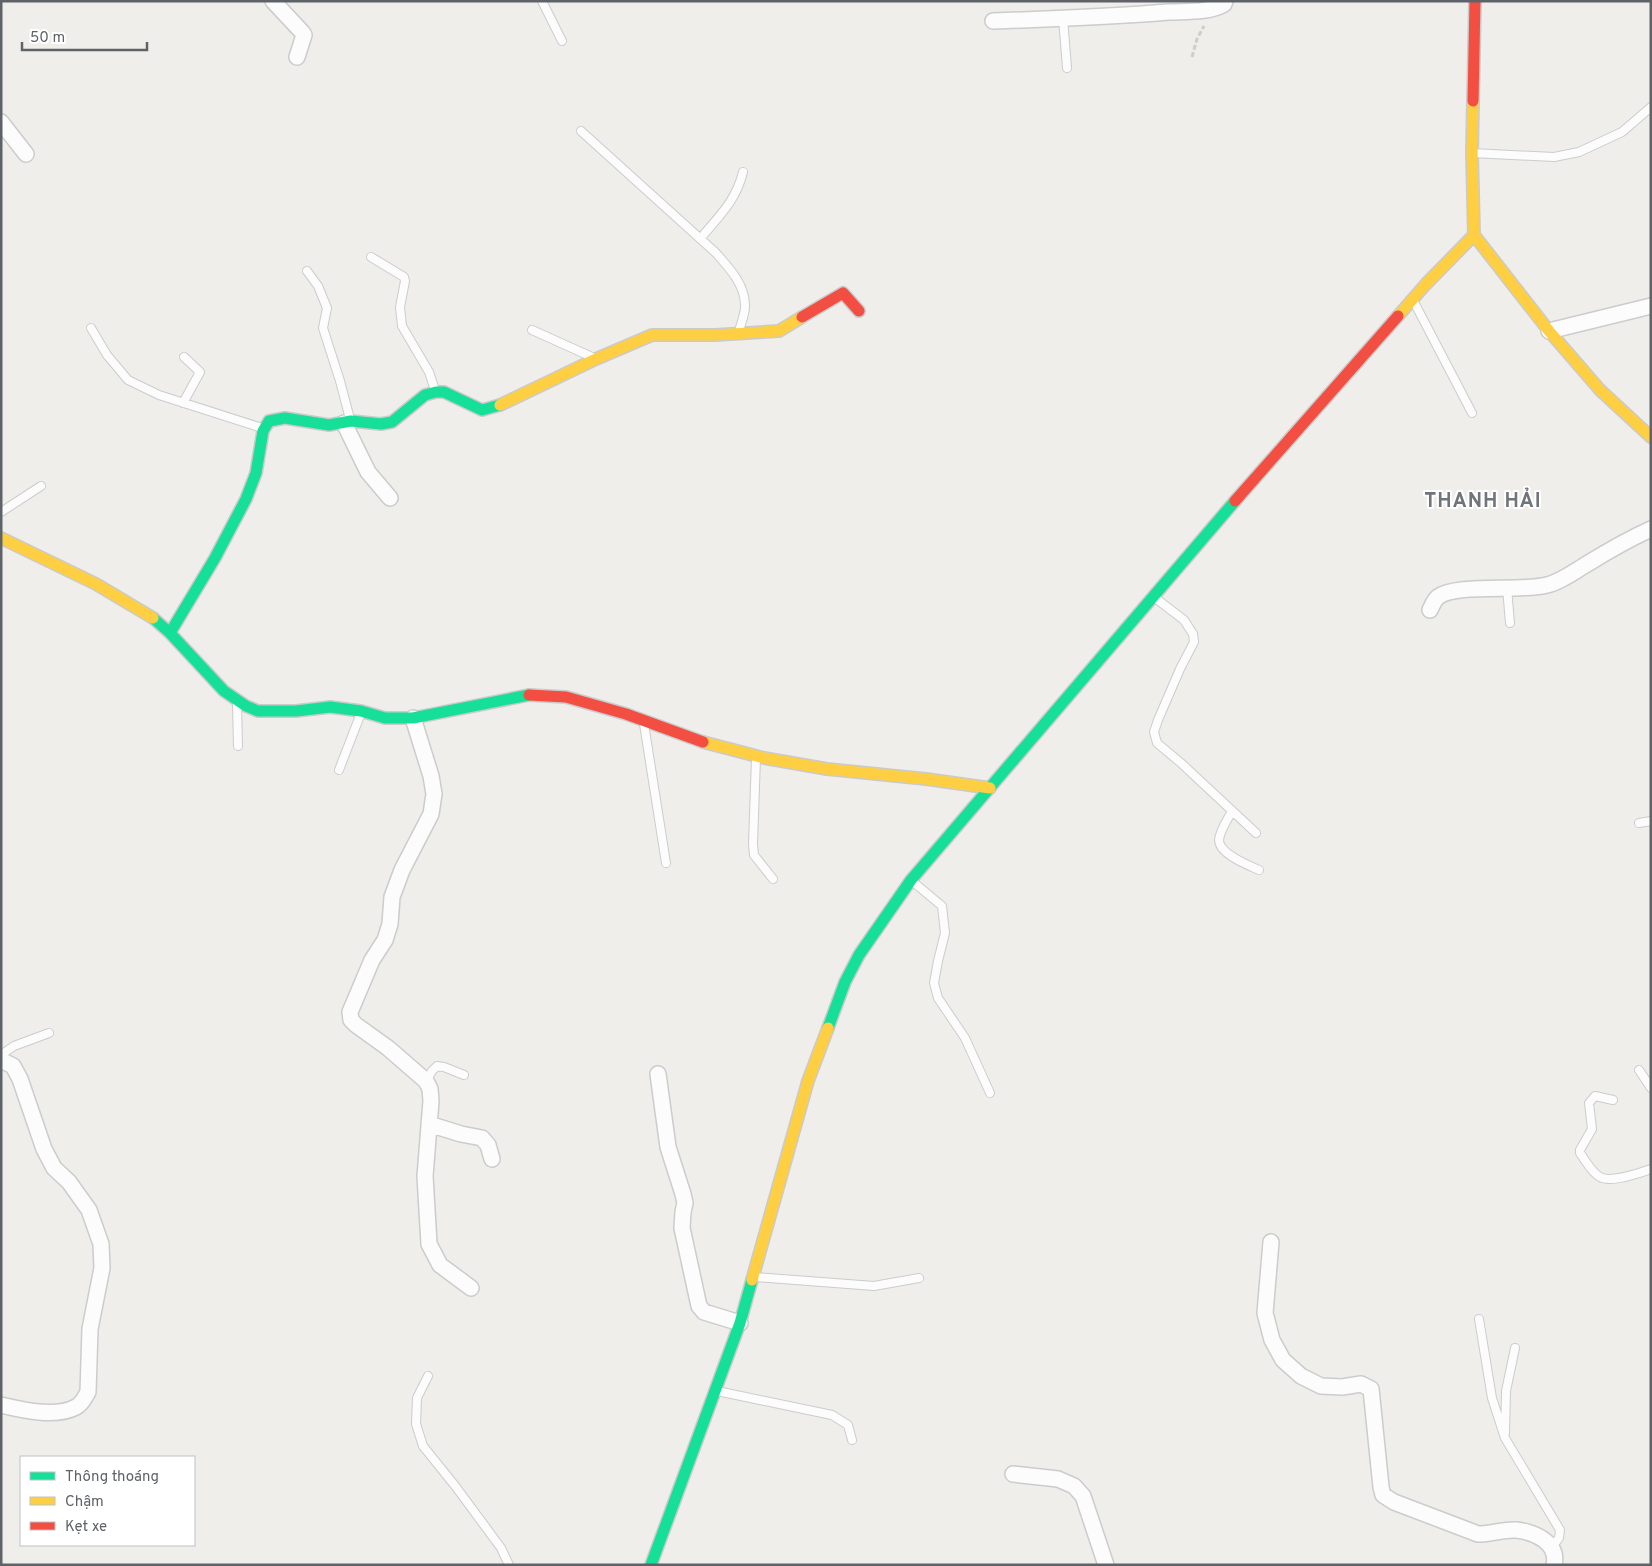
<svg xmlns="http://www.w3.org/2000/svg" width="1652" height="1566" viewBox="0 0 1652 1566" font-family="Overpass,sans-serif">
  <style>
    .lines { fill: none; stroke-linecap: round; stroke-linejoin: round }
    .lane-casing { stroke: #cbcccc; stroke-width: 10 }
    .street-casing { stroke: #cbcccc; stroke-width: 18 }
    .fast-casing { stroke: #cacacb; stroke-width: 14 }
    .slow-casing { stroke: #cacacb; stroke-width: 14 }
    .jam-casing { stroke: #cacacb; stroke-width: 14 }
    .path { stroke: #cacfcc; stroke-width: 3; stroke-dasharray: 5 2.5; stroke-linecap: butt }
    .lane { stroke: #fdfcfc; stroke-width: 8 }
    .street { stroke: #fdfcfc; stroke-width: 15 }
    .fast { stroke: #16e098; stroke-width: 11 }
    .slow { stroke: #ffcf43; stroke-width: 11 }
    .jam { stroke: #f24e42; stroke-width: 11 }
    .labels { text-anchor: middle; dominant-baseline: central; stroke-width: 4; stroke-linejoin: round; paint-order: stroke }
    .district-label { font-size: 20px; font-weight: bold; letter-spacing: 1px; fill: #70757a; stroke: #fff }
  </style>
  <rect width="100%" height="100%" fill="#efeeea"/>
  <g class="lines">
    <defs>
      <path id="lane" d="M542,1L562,41
        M1063,18L1067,68
        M581,131L716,253C729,268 744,283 745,304C746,312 741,323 739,331
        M1472,153L1554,157L1579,152L1622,132L1651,107
        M700,239C719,216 736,201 743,172
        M371,257L404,277L405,281L400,307L402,326L429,372L435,390
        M307,271L318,286L327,308L323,328L340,381L350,419
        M1414,302L1472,413
        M91,328L107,355L128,380L159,395L262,428
        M532,330L592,357
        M183,403L200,372L184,357
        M1,512L41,486
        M1507,588L1510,623
        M1154,597L1184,620L1193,634L1194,642L1180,669L1158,720L1154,732L1157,743L1181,763L1256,833
        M237,704L238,746
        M644,724L666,863
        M756,758L753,844L754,855L773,879
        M339,770L361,713
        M1232,811C1228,819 1220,830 1219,840C1219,854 1248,865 1259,870
        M1639,823L1651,821
        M912,881L942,906L945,933L938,961L934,983L938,998L965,1038L990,1093
        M1,1055L14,1046L49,1033
        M1639,1070L1651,1088
        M426,1081L432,1071L437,1066L444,1067L464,1075
        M1613,1100L1595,1096L1589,1103L1592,1129L1580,1150V1153C1586,1161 1591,1172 1600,1177C1610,1183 1640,1173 1651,1169
        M755,1277L874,1286L919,1278
        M1479,1319L1492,1398L1505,1438L1560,1530L1559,1538L1552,1547
        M428,1376L417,1398L416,1424L423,1446L456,1487L501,1548L509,1565
        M717,1391L832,1415L848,1425L852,1440
        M1505,1433L1506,1391L1515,1348"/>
      <path id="street" d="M273,1L302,32L304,35L297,57
        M993,21C1052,19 1110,17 1168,12C1186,11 1209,13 1224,4L1225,1
        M1,122L26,154
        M1549,331L1651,306
        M344,423L368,472L390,498
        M1430,610C1432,606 1434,600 1438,597C1455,583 1522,592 1547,585C1561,582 1575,571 1587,564C1608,551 1629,539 1651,529
        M413,718L431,776L434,794L431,814L402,870L392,897L390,924L385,940L372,960L350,1012L351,1020L356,1025L388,1048L426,1081L430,1089L431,1101L425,1176L429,1244L440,1265L471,1288
        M1,1060L13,1066L20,1079L44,1149L54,1168L69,1182L89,1210L101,1244L102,1268L90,1329L88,1392C85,1397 82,1404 76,1407C56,1418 22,1410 1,1405
        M658,1074L668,1147L683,1194L685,1203L683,1212L682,1228L699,1306L704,1312L740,1323
        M429,1124L461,1134L482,1138L488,1145L492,1159
        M1271,1242L1265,1313L1272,1340L1283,1360L1301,1376L1321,1386L1342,1387L1361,1384L1371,1389L1381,1487L1383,1495L1394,1502L1478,1534C1491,1534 1505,1529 1516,1530C1535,1532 1559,1543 1554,1565
        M1013,1474L1058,1479L1074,1486L1083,1496L1106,1565"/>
      <path id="fast" d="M153,618L170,633L224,691L246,706L258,711H296L330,707L361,711L385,718H413L529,695
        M170,633L215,558L246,499L256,473L263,431L269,421L285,418L329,425L351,421L381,424L392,422L425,395L436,392H444L482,410L500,405
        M828,1028L845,982L859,955L911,880L1235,501
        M651,1565L740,1323L752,1280"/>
      <path id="slow" d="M1474,235L1549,331L1600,390L1651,437
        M1398,316L1426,284L1474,235L1472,153L1473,101
        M500,405L596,359L652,335H715L779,331L802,317
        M1,538L96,584L153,618
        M703,742L764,758L827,769L926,779L990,788
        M752,1280L808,1081L828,1028"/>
      <path id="jam" d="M1473,101L1475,1
        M802,317L843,293L859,311
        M1235,501L1398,316
        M529,695L566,697L626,714L703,742"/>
    </defs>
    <use href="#lane" class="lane-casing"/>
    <use href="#street" class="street-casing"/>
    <use href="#fast" class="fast-casing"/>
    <use href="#slow" class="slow-casing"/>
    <use href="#jam" class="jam-casing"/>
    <path class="path" d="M1192,57L1197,39L1204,26"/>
    <use href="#lane" class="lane"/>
    <use href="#street" class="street"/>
    <use href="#fast" class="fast"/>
    <use href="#slow" class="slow"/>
    <use href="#jam" class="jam"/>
  </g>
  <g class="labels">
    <g class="district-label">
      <text x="1483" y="502">THANH HẢI</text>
    </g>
  </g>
  <rect width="1652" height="1566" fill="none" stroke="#5f6368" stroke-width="5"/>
  <rect x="20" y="1456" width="175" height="90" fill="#ffffff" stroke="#bfc1c3"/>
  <rect x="30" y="1472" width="25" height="8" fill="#16e098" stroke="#bfc1c3"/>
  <text x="65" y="1481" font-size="15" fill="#5f6368">Thông thoáng</text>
  <rect x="30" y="1497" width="25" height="8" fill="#ffcf43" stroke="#bfc1c3"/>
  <text x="65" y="1506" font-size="15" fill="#5f6368">Chậm</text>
  <rect x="30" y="1522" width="25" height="8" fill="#f24e42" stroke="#bfc1c3"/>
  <text x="65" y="1531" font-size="15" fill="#5f6368">Kẹt xe</text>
  <path d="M22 42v8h125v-8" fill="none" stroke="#5f6368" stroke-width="2.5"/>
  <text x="30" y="42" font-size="15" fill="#5f6368" stroke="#ffffff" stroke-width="4" paint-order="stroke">50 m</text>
</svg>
